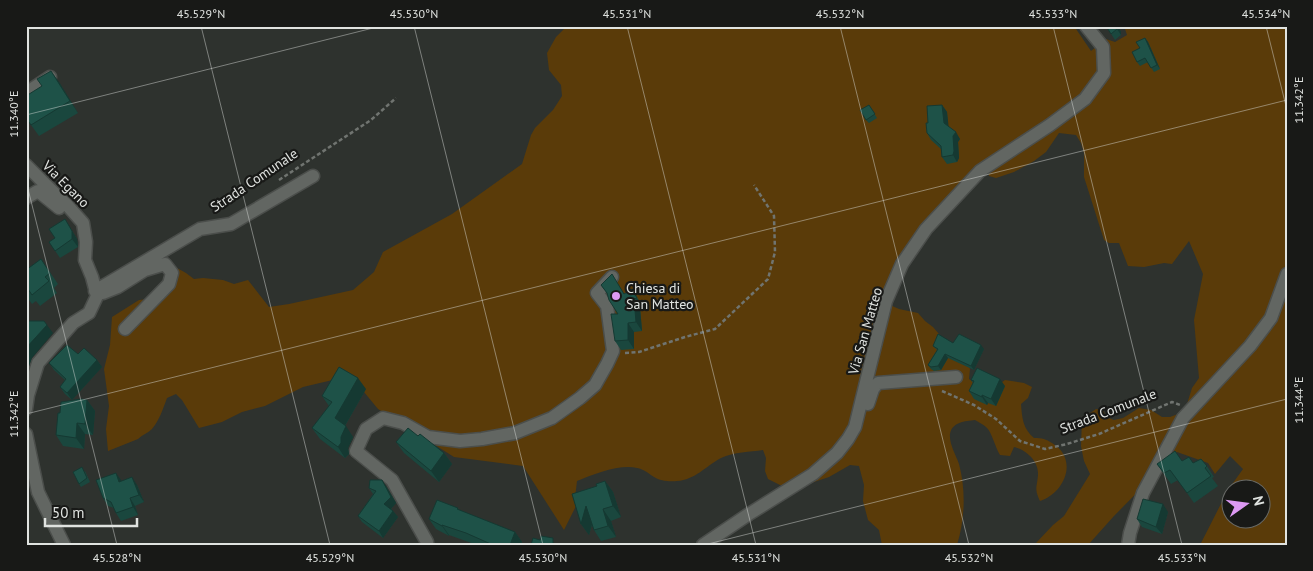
<svg xmlns="http://www.w3.org/2000/svg" width="1313" height="571" viewBox="0 0 1313 571" font-family="'PT Sans',sans-serif">
  <style>
    .green { fill: #5a3b09; fill-rule: evenodd }
    .lines { fill: none; stroke-linecap: round; stroke-linejoin: round }
    .minor-casing { stroke: #4b4e4b; stroke-width: 15 }
    .path { stroke: #707470; stroke-width: 2.5; stroke-dasharray: 4 2.5; stroke-linecap: butt }
    .minor { stroke: #626662; stroke-width: 12 }
    .wall { fill: #1a473e }
    .shaded-wall { fill: #153932 }
    .building { fill: #1e5248; stroke: #153932 }
    .ticks { fill: none; stroke: #e0e3e0; stroke-width: 1; stroke-opacity: 0.45 }
    .poi-dot { fill: #dd99f3; stroke: #181917; stroke-width: 2 }
    .labels { text-anchor: middle; dominant-baseline: central; stroke-width: 4.5; stroke-linejoin: round; paint-order: stroke }
    .street-label { font-size: 14px; fill: #e0e3e0; stroke: #181917 }
    .poi-label { font-size: 14px; fill: #e0e3e0; stroke: #181917; text-anchor: start }
    .neatline { fill: none; stroke: #e0e3e0; stroke-width: 2 }
    .ticks-label { font-size: 12px; text-anchor: middle; fill: #e0e3e0 }
  </style>
  <rect width="100%" height="100%" fill="#2e322e"/>
  <path class="green" d="M567,26H1074L1091,51L1106,39L1115,42L1127,35L1124,26H1287V545H1200L1228,490L1243,469L1230,456L1215,474L1208,463L1177,452L1114,516L1088,545H1032L1036,543L1053,525L1064,516L1090,474L1084,461L1081,446L1082,419L1096,409L1103,410L1106,417L1114,420L1123,418L1139,408L1151,410L1162,417H1170L1178,414L1187,404L1192,388L1199,378L1194,320L1203,274L1189,241L1172,264L1164,263L1144,267L1128,266L1119,243H1109L1104,240L1084,177V153L1081,143L1076,135L1059,133L1046,152L1034,161L1014,172L996,178L989,176L987,166L914,250L890,305L899,309L918,313L925,321L933,327L939,334L936,344L967,360L970,369L969,379L977,385H998L1005,380L1024,383L1032,387L1028,398L1021,404C1022,418 1023,429 1034,438C1042,438 1046,439 1052,443C1079,459 1065,493 1040,501C1034,488 1037,488 1038,475C1039,461 1026,450 1014,447L1010,456L1000,455C995,447 992,432 986,427C983,424 978,422 975,420C965,421 952,422 950,434C949,444 956,455 959,464C966,490 965,519 957,545H882L879,530L868,520L863,501L864,485L859,466L850,465L829,477L808,484L798,487L780,485L768,479L765,471L766,458L763,450C750,452 734,452 721,458C706,466 695,480 677,481C670,482 660,481 654,477C649,474 644,469 637,468C620,464 594,474 577,481L575,498L576,506L564,530L523,466L454,457L378,409L364,392L341,378L303,387L265,406L242,412L222,422L199,428L182,400L176,394L167,398C163,409 159,421 152,429C148,433 142,435 138,439L108,451L106,429L109,406L104,369L110,345L112,317L139,300L158,298L176,274L177,268L186,273L194,279L203,278L223,280L234,284L248,280L269,307L289,304L353,290L374,272L383,252L452,214L522,164L531,135L535,128L553,110L562,96L561,85L549,70L547,53L556,37ZM1230,488H1260V518H1230Z"/>
  <g class="lines">
    <defs>
      <path id="minor" d="M26,93L50,77
        M26,165L45,184L67,205L83,223L86,242L85,260L92,277L97,296L89,313L73,323L38,363L28,395L26,409
        M26,198L38,191L59,208
        M95,291L200,229L231,224L313,176
        M103,293L118,287L145,270L165,264L172,273L169,284L125,329
        M868,404L873,389L878,383L956,377
        M26,434L38,492L64,545
        M427,545V542L392,480L356,451L366,429L383,418L403,423L428,437L460,441L482,439L515,433L552,418L580,398L595,385L607,364L613,351L607,306L597,293L612,277
        M703,545L749,514L813,474L837,453L848,439L855,427L886,301L902,264L926,229L980,171L1050,125L1085,99L1104,73L1103,47L1086,26
        M1128,545L1130,533L1143,493L1183,418L1250,346L1271,318L1287,274"/>
    </defs>
    <use href="#minor" class="minor-casing"/>
    <path class="path" d="M279,180L371,120L396,98
      M625,353L639,352L685,337L715,329L768,279L775,252L774,216L754,185
      M942,391L974,405L996,419L1020,441L1045,449L1067,444L1099,434L1172,402L1180,405"/>
    <use href="#minor" class="minor"/>
  </g>
  <path class="wall" d="M1106,26H1118L1121,32V35L1115,40Z
    M1145,38L1148,42L1160,69L1154,72L1148,62L1140,66L1137,62L1140,48Z
    M59,82L78,113L39,136L31,125Z
    M869,105L877,118L869,123L866,120Z
    M942,105L947,112L948,127L960,139L958,142L959,158L957,162L947,164L942,157L941,149L931,140L927,133L928,123Z
    M65,219L77,239L78,247L60,258L49,242L55,238Z
    M41,259L58,284L54,288L57,293L40,306L36,301L32,304L26,296V270Z
    M601,285L625,294L632,289L643,307L640,308L642,331L634,332V349L621,350L615,341L618,314L608,294Z
    M953,343L984,349L974,370L948,358L941,370L934,371L931,369L928,365L937,350L933,346Z
    M78,354L97,360L102,367L72,400L65,394L60,387L65,380L54,370L49,363Z
    M971,380L1005,386L996,406L988,403L987,405L974,399L969,391L973,383Z
    M366,389L345,426L353,437L348,448L349,454L345,458L320,439L312,428L329,406L322,396Z
    M87,400L95,411L93,435L85,434L84,449L63,446L56,435Z
    M418,436L444,453L452,464L439,482L404,453L396,442Z
    M1183,461L1207,466L1214,477L1212,478L1218,486L1194,503L1178,480L1171,484L1157,464Z
    M85,471L90,482L81,487L79,484Z
    M121,481L137,485L144,502L135,506L138,515L121,521L116,513L114,508L108,506L103,498Z
    M605,481L613,492L621,517L611,521L616,537L601,541L594,530L592,525L589,535L581,524L597,486Z
    M386,486L396,503L391,509L393,511L398,517L383,538L362,522L358,516L373,494L369,488Z
    M458,508L459,510L515,532L522,542L520,545H477L449,535V536L436,529L429,519Z
    M1168,512L1162,534L1142,527L1137,519Z"/>
  <path class="shaded-wall" d="M1117,26H1118L1121,32V35L1117,29Z
    M1145,38L1148,42L1160,69L1157,65Z
    M51,71L59,82L78,113L70,101Z
    M942,105L947,112L949,130L944,123Z
    M956,132L960,139L958,142L959,158L957,162L953,155V136Z
    M65,219L77,239L78,247L72,239Z
    M634,299L640,308L642,331L636,322Z
    M628,323L634,332V349L628,340Z
    M47,325L53,333L32,358L26,374V348Z
    M981,345L984,349L974,370L971,366Z
    M945,354L948,358L941,370L938,366Z
    M97,360L102,367L72,400L67,393Z
    M358,378L366,389L343,429L335,418Z
    M1000,379L1005,386L996,406L991,399Z
    M982,395L988,403L987,405L982,397Z
    M87,400L95,411L93,435L85,424Z
    M77,423L85,434L84,449L76,438Z
    M346,426L353,437L348,448L349,454L345,458L338,447L341,437Z
    M444,453L452,464L439,482L431,471Z
    M116,473L121,480L124,490L119,482Z
    M132,477L137,485L144,502L139,495Z
    M382,480L396,503L389,511L384,504Z
    M605,481L613,492L621,517L613,506Z
    M130,498L135,506L138,515L133,507Z
    M1163,504L1168,512L1162,534L1156,527Z
    M586,506L594,517L589,535L581,524Z
    M603,509L611,521L616,537L608,526Z
    M393,511L398,517L383,538L379,531Z
    M442,525L449,535V536L442,526Z
    M515,532L522,542L520,545H510Z"/>
  <path class="building" d="M1106,26H1117V29L1111,34Z
    M1145,38L1157,65L1151,68L1145,58L1137,62L1132,52L1140,48L1136,42Z
    M51,71L70,101L31,125L26,118V96L42,86L37,79Z
    M869,105L875,114L866,120L860,110Z
    M942,105L944,123L956,132L953,136L954,151L953,155L942,157L941,146L927,133L926,123H928L927,106Z
    M65,219L72,231V239L55,251L49,242L55,238L49,229Z
    M41,259L50,273L45,277L49,281L32,295L28,289L26,291V270Z
    M612,274L624,294L632,289L637,298L634,299L636,322L628,323V340L615,341L611,314H618L609,300L607,293L601,285Z
    M26,321H44L47,325L26,348Z
    M938,334L953,343L959,334L981,345L971,366L945,354L938,366L931,367L928,365L938,349L933,346Z
    M67,345L78,354L84,348L97,360L67,393L60,387L66,379L49,363Z
    M339,367L358,378L335,418L346,426L341,437V443L338,447L312,428L332,402L322,396Z
    M977,368L1000,379L991,399L982,395V397L969,391L974,381L971,380Z
    M81,399L87,400L85,424L77,423L76,438L56,435L58,413H60L61,402Z
    M408,428L418,436L420,434L444,453L431,471L396,442Z
    M1175,451L1182,461L1189,457L1193,463L1201,459L1207,466L1205,468L1211,476L1187,493L1170,470L1164,473L1157,464Z
    M82,467L87,478L79,484L73,472Z
    M116,473L119,482L132,477L139,495L130,498L133,507L116,513L111,502L103,498L96,480Z
    M370,480H382L391,497L384,504L393,511L379,531L358,516L376,491L369,488Z
    M605,481L613,506L603,509L608,526L594,530L586,506L581,524L572,494L597,486L596,484Z
    M1143,499L1163,504L1156,527L1137,519Z
    M437,500L458,508L457,509L515,532L510,545H493L466,533L442,525V526L429,519Z
    M541,536L553,538V543L561,545H531L533,538L540,540Z"/>
  <path class="ticks" d="M201,26L330,545M414,26L543,545M627,26L756,545M840,26L969,545M1053,26L1182,545M1266,26L1287,110M26,115L381,26M26,181L117,545M26,414L1287,100M704,545L1287,399"/>
  <circle class="poi-dot" cx="616" cy="296" r="5"/>
  <g class="labels">
    <g class="street-label">
      <text transform="translate(254 180) rotate(-34)">Strada Comunale</text>
      <text transform="translate(66 184) rotate(45)">Via Egano</text>
      <text transform="translate(865 331) rotate(-74)">Via San Matteo</text>
      <text transform="translate(1108 411) rotate(-21)">Strada Comunale</text>
    </g>
    <g class="poi-label">
      <text x="626" y="288">Chiesa di<tspan x="626" dy="16">San Matteo</tspan></text>
    </g>
  </g>
  <rect width="1313" height="571" fill="none" stroke="#181917" stroke-width="55"/>
  <g transform="translate(1246 504) rotate(76)"><circle r="24" fill="#181917" stroke="#686a67"/>
  <path d="M0-4L9 19L0 12L-9 19Z" fill="#dd99f3"/>
  <text y="-8" font-size="14" font-weight="bold" text-anchor="middle" fill="#e0e3e0">N</text>
  </g>
  <path d="M45 518v8h92v-8" fill="none" stroke="#e0e3e0" stroke-width="2.5"/>
  <text x="52" y="518" font-size="15" fill="#e0e3e0" stroke="#181917" stroke-width="4" paint-order="stroke">50 m</text>
  <rect x="28" y="28" width="1258" height="516" class="neatline"/>
  <g class="ticks-label">
    <text x="201" y="18">45.529°N</text>
    <text x="414" y="18">45.530°N</text>
    <text x="627" y="18">45.531°N</text>
    <text x="840" y="18">45.532°N</text>
    <text x="1053" y="18">45.533°N</text>
    <text x="1266" y="18">45.534°N</text>
    <text transform="translate(1299 100) rotate(-90)" y="4">11.342°E</text>
    <text transform="translate(14 114) rotate(-90)" y="4">11.340°E</text>
    <text transform="translate(1299 400) rotate(-90)" y="4">11.344°E</text>
    <text transform="translate(14 414) rotate(-90)" y="4">11.342°E</text>
    <text x="117" y="562">45.528°N</text>
    <text x="330" y="562">45.529°N</text>
    <text x="543" y="562">45.530°N</text>
    <text x="756" y="562">45.531°N</text>
    <text x="969" y="562">45.532°N</text>
    <text x="1182" y="562">45.533°N</text>
  </g>
</svg>
